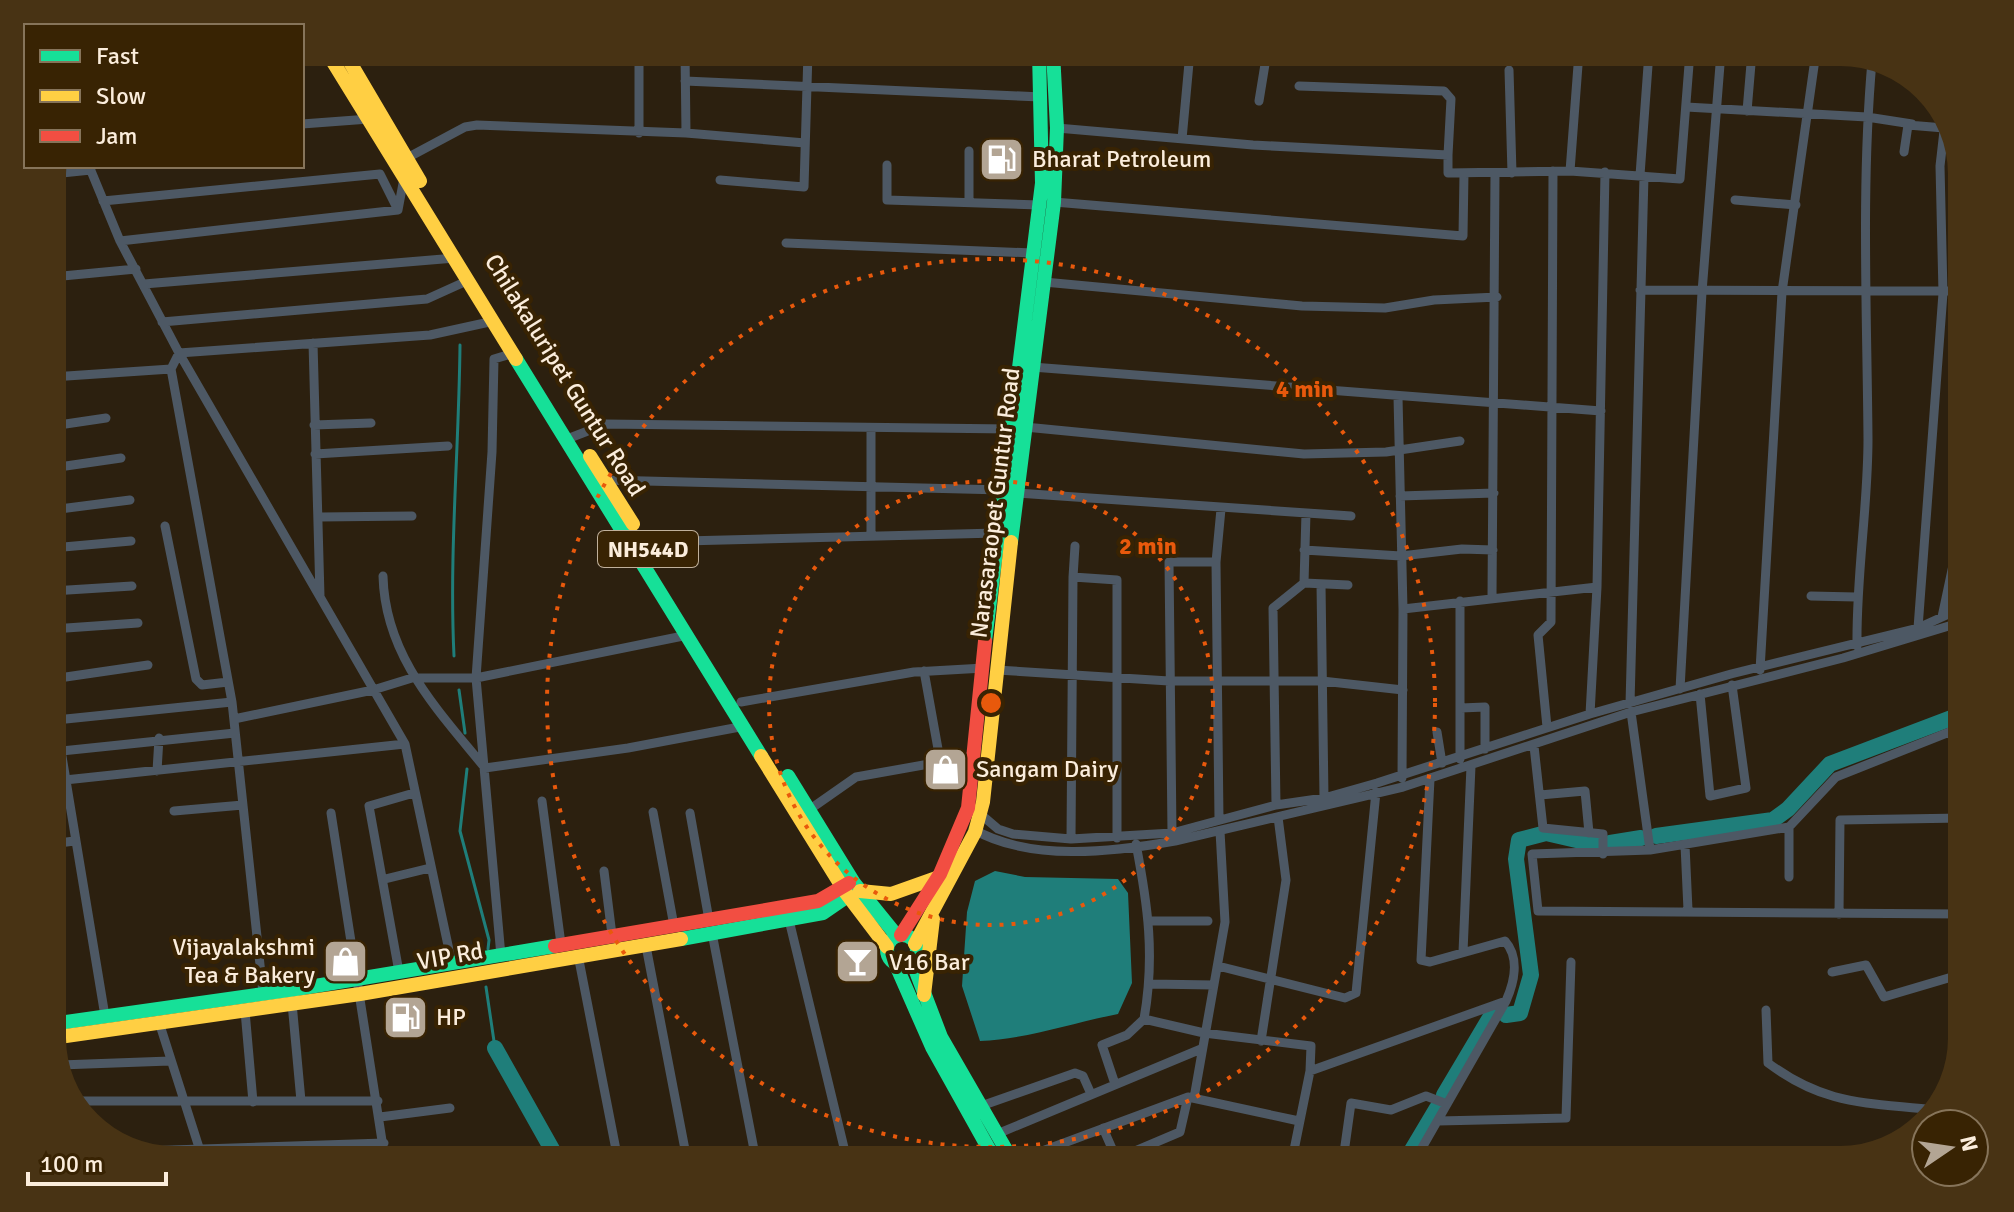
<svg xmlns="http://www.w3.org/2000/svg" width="2014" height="1212" viewBox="0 0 2014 1212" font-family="Signika,sans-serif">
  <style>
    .water { fill: #1f7e7a }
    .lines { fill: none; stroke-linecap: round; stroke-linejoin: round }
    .stream { stroke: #1f7e7a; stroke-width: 3 }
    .river { stroke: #1f7e7a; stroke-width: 16 }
    .street { stroke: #4d5864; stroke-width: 9 }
    .fast { stroke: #16e098; stroke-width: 14 }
    .slow { stroke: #ffcf43; stroke-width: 14 }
    .jam { stroke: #f24e42; stroke-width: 14 }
    .ring { fill: none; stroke: #e8590c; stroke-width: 4; stroke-dasharray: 4 8 }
    .labels { text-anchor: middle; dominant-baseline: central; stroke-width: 8; stroke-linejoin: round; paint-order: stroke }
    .shield { fill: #382303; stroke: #c0b09b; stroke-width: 2 }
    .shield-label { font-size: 22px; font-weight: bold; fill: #fbeddc }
    .poi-label { font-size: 24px; fill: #fbeddc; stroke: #382303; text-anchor: start }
    .street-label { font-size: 24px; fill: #fbeddc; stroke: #382303 }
    .centre { fill: #e8590c; stroke: #382303; stroke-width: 4 }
    .ring-label { font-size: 24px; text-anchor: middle; font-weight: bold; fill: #e8590c; stroke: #382303; stroke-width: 8; stroke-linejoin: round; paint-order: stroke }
  </style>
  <rect width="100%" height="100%" fill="#2c200f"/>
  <path class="water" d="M995,871L1025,877L1118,879L1128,893L1132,983L1118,1014C1072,1023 1027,1039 980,1041L962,986L967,912L975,881Z"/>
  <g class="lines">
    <path class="stream" d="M454,656C449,552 459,449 460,345
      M459,690L465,733
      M467,769L460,831L489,940L488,949
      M486,987L495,1048"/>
    <path class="river" d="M1656,836L1773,820L1788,809L1830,764L1962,714
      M1610,843L1641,838
      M1506,1015L1520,1013L1531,975L1516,859L1519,840L1546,833L1598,845
      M495,1048L558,1160
      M1444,1095L1491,1016
      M1409,1155L1437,1108"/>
    <path class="street" d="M685,52L686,133
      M1509,70L1512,173
      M685,81L1041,97
      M1299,86L1444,91L1451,99L1448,155
      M1259,101L1267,52
      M1686,107L1867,117L1912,124
      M1747,111L1752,52
      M302,124L369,119
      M1057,128L1253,145L1448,155V173L1570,171L1680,179L1690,52
      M639,133V52
      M1182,139L1190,52
      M1904,152L1908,125L1944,128
      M407,158L465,127L477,125L686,133L805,143
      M887,165V200L1040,205
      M89,166L120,241L179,353L405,744L452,964
      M1570,171L1579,52
      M52,174L91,170
      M1640,175L1649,52
      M720,180L804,187L808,52
      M1735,200L1796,205
      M103,201L380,174L398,210
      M969,202V151
      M1054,202L1463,236L1464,173
      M120,241L398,210L404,178
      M786,243L1032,253
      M52,277L136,269
      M1044,282L1302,306L1385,308L1434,300L1497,297
      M144,284L455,258
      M1640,290L1962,291
      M162,322L427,299L469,280
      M313,343L320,596
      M1032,367L1601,411
      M52,377L171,369
      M1398,397L1403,609L1402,778
      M314,425L371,423
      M52,426L106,418
      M1025,427L1304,454L1386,452L1460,441
      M567,439L606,424L1010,429
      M315,454L448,446
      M52,468L121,458
      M606,480L1003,490
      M1017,493L1351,516
      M1400,496L1494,493
      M52,510L130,500
      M320,517L412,516
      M165,526L196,679L202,685L228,682
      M871,536V428
      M644,542L997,533
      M1075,546L1073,577L1117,580V838
      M52,548L131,541
      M1304,550L1401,556L1462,549L1493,550
      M383,576C385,656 437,709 485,768L628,748L745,726
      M1304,583L1306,513
      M1321,584L1324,798
      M52,591L132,586
      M1811,596L1856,597
      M1492,597L1495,173
      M1403,609L1597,587
      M1942,617L1962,523
      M1918,628L1943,293L1940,166L1946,113
      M52,629L138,623
      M1857,646C1856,576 1868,508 1868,439C1867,312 1861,186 1872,61
      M997,670L1169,681H1322L1403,690
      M1760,670L1782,292L1816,52
      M924,671L940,760
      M52,679L148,665
      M1680,689L1702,292L1721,52
      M1700,694L1710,796L1746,788L1732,685
      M52,696L105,1016
      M741,702L914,672L984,668
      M1630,704L1644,176
      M1461,708L1485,707V749
      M1631,712L1650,850
      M1590,714L1597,587L1605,172
      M234,719L373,690L412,678H476L688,635
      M56,720L232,702
      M1547,727L1538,635L1551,622L1553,171
      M1962,727L1836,777L1789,827L1650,850L1532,854L1538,911L1962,914
      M1952,731L1957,817
      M1437,732L1442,763
      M1534,746L1543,828L1603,834V854
      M52,752L235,733
      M1460,759V601
      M157,771L159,738
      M65,780L405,744
      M1540,795L1585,791L1589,833
      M542,801L561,944
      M1276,805L1273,608L1304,583L1348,585
      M174,811L243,805
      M653,812L674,926
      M806,812L856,777L974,756
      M978,812L998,829L1013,834L1071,839L1172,833L1276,805L1324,798L1377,783L1590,714L1731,674L1918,628L1962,608
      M331,813L385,1160
      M690,813L709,920
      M1219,820L1216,562L1221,509
      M1789,827V877
      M973,829C1029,862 1113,852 1175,841L1403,787L1631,712L1843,658L1962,622
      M1172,833L1169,562H1216
      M1071,839L1073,577
      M52,844L74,841
      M1136,844C1148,906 1155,956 1144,1019L1204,1033L1311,1046L1310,1071L1292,1160
      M1685,845L1688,910
      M604,871L612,935
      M385,879L430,868
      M1839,914L1840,820L1962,818
      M789,920L847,1160
      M1151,921H1208
      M712,933L756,1160
      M646,946L687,1160
      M1463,952L1471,766
      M578,955L618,1160
      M501,956L476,678L492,452L494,359L514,353
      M1218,966L1345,998L1356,993L1376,792
      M399,972L369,806L414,793
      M1832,972L1866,965L1884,997L1962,974
      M1150,984L1214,985
      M263,993L232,702L171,369L179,353L430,335L494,321
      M292,1003L301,1101
      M1766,1010L1768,1063C1826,1106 1865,1102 1935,1110
      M245,1011L253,1102
      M159,1022L203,1160
      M1261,1041L1286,880L1278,817
      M60,1065L170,1061
      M1310,1071L1506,1001
      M1115,1084L1102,1045L1127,1035L1144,1019
      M1194,1098L1225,922L1220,831
      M70,1101H378
      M981,1106L1075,1073L1083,1076L1091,1094
      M380,1117L450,1108
      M1438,1121L1566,1118L1571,962
      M1103,1128L1117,1160
      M997,1134L1201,1049
      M140,1151L384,1143
      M1344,1151L1396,1160
      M1650,1155L1651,1160
      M1018,1160L1188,1097L1299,1121
      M1114,1160L1180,1132L1188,1097
      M1343,1160L1351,1103L1391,1110L1426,1096L1447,1104
      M1415,1160L1506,1001C1514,983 1520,958 1505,941L1430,962L1421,960L1430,779"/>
    <path class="fast" d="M516,359L761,756
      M1011,542L1054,202L1057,128L1053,52
      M985,641L1042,183L1039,52
      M788,776L854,883L897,936
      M887 950a15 15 0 1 1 30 0a15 15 0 1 1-30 0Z
      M681,939L823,913L855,891
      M912,961L941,1037L1012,1160
      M895,963L932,1047L995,1160
      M52,1024L291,990L555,946"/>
    <path class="slow" d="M327,52L516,359
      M344,52L420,181
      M590,456L633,524
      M761,756L846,893L887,947
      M860,891L891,894L936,878
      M915,944L975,832L983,802L1011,542
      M924,995L933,919
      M52,1038L360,994L681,939"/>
    <path class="jam" d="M901,935L940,874L968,808L985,641
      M555,946L818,901L849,883"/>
  </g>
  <g class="ring">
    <circle cx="991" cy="703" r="222"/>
    <circle cx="991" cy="703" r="444"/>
  </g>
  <defs>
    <symbol id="fuel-square" viewBox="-11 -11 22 22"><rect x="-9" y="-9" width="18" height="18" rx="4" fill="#b3a594" stroke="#382303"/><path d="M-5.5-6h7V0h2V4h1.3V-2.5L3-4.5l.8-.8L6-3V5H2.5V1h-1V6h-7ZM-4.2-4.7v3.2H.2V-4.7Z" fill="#fff"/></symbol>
    <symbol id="shop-square" viewBox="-11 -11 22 22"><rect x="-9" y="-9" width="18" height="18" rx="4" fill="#b3a594" stroke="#382303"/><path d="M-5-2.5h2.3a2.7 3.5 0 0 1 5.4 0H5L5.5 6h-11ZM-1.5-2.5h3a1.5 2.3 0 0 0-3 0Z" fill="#fff"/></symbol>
    <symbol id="bar-square" viewBox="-11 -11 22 22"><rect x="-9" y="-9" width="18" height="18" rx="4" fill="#b3a594" stroke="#382303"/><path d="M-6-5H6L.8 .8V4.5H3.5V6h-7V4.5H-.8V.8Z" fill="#fff"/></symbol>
  </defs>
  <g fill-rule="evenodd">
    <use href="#fuel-square" x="976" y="134" width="51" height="51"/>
    <use href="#shop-square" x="920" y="744" width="51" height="51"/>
    <use href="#shop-square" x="320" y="936" width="51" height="51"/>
    <use href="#bar-square" x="832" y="936" width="51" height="51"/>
    <use href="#fuel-square" x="380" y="992" width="51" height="51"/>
  </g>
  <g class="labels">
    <rect class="shield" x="598" y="531" width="100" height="36" rx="6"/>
    <g class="shield-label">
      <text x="648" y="549">NH544D</text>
    </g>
    <g class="poi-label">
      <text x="1032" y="159">Bharat Petroleum</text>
      <text x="976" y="769">Sangam Dairy</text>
      <text x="315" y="947" text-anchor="end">Vijayalakshmi<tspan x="315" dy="28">Tea &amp; Bakery</tspan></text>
      <text x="889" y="962">V16 Bar</text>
      <text x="436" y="1017">HP</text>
    </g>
    <g class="street-label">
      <text transform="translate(565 375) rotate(58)">Chilakaluripet Guntur Road</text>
      <text transform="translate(995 503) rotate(-83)">Narasaraopet Guntur Road</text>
      <text transform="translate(450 956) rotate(-10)">VIP Rd</text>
    </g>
  </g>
  <path d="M0 0H2014V1212H0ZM174 66H1840A108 108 0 0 1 1948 174V1038A108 108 0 0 1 1840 1146H174A108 108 0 0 1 66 1038V174A108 108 0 0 1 174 66Z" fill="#483314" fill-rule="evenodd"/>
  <circle cx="991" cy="703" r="12" class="centre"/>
  <g class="ring-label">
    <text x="1305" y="397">4 min</text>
    <text x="1148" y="554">2 min</text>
  </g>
  <rect x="24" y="24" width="280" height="144" fill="#382303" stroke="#86745a" stroke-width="2"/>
  <rect x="40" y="50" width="40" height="12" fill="#16e098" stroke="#86745a" stroke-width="2"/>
  <text x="96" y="64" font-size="24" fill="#fbeddc">Fast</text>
  <rect x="40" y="90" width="40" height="12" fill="#ffcf43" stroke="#86745a" stroke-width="2"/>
  <text x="96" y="104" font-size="24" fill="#fbeddc">Slow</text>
  <rect x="40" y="130" width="40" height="12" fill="#f24e42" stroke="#86745a" stroke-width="2"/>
  <text x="96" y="144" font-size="24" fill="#fbeddc">Jam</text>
  <g transform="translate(1950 1148) rotate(77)"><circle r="38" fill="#382303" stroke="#86745a" stroke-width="2"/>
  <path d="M0-6L14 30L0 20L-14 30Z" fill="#b3a594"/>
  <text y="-12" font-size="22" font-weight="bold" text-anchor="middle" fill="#fbeddc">N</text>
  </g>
  <path d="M28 1172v12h138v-12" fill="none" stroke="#fbeddc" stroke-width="4"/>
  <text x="40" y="1172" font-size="24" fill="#fbeddc" stroke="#382303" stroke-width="6" paint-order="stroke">100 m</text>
</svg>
